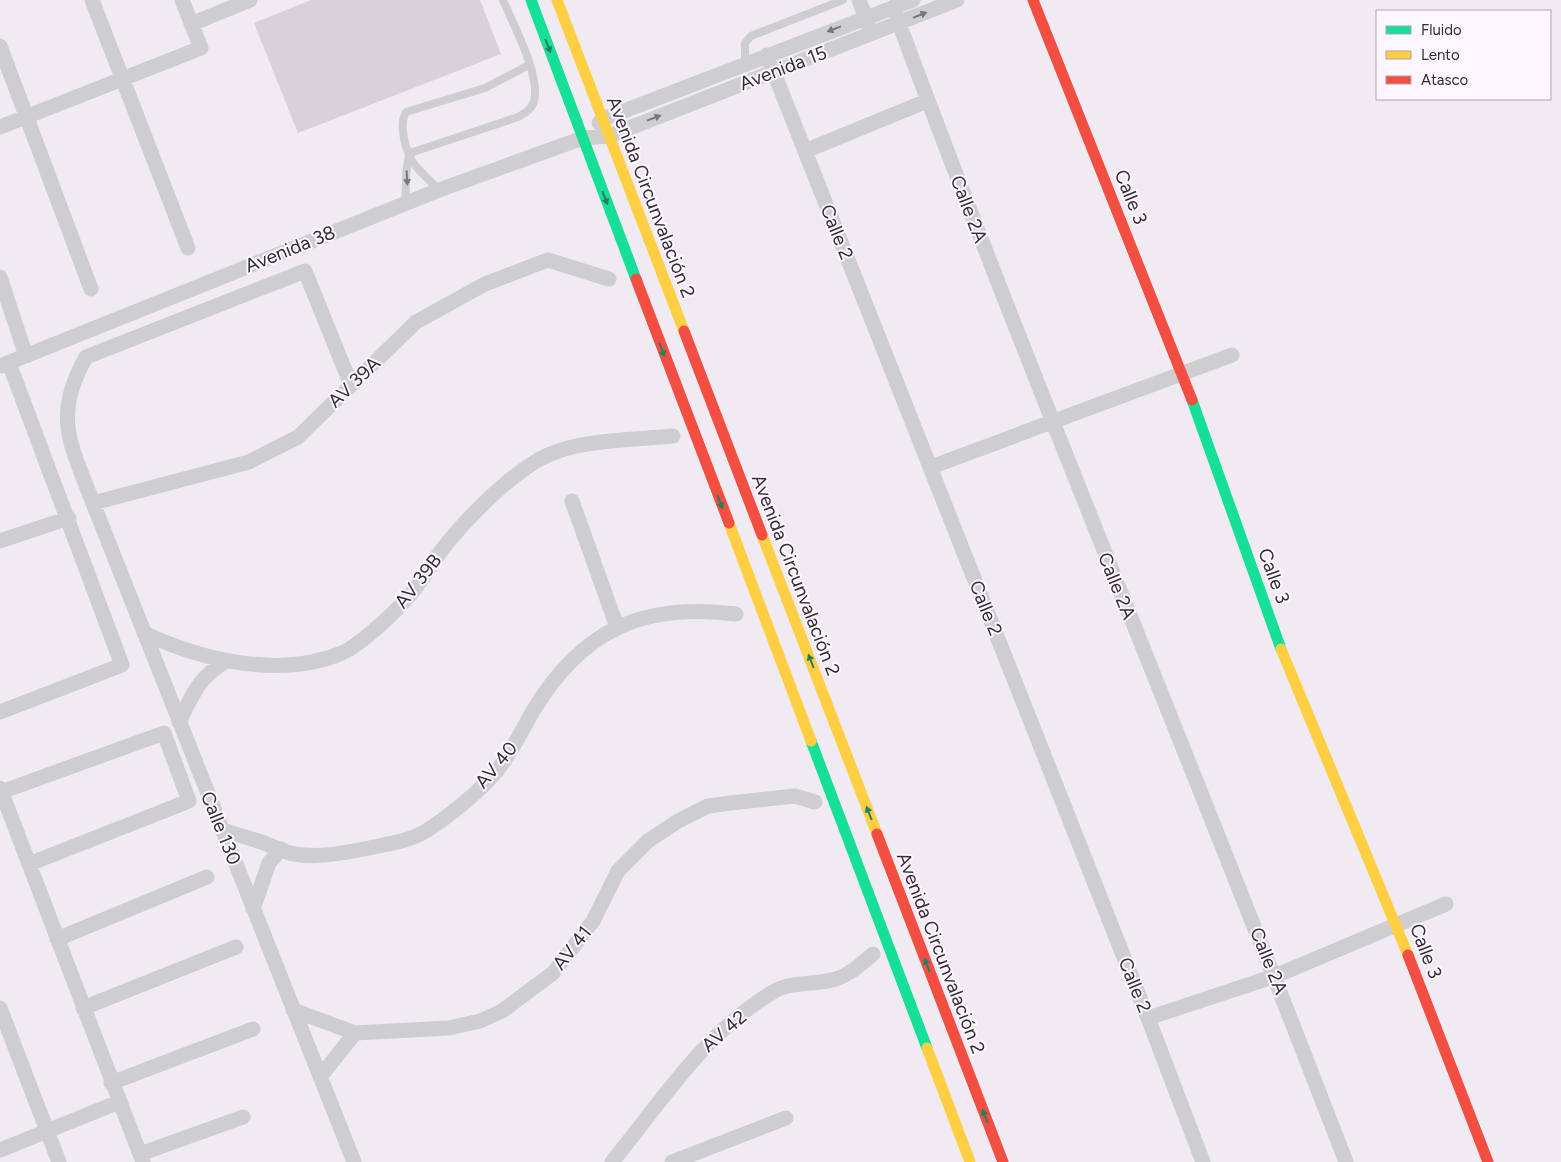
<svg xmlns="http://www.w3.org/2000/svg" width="1561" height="1162" viewBox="0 0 1561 1162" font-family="Figtree,sans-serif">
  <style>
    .building { fill: #d6d2d7 }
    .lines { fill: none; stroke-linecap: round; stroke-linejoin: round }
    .lane { stroke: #cecdcf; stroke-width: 8 }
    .street { stroke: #cecdcf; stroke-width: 15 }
    .fast { stroke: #16e098; stroke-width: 11 }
    .slow { stroke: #ffcf43; stroke-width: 11 }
    .jam { stroke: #f24e42; stroke-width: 11 }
    .oneway { fill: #78767a }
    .oneway2 { fill: #257e61 }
    .labels { text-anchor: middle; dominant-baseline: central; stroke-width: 4; stroke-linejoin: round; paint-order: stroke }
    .street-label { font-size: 19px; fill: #322e34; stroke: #fcf6fe }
  </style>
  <rect width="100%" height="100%" fill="#f0eaf2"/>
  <path class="building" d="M311,0H480L501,54L298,133L254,23Z"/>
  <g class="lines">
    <path class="lane" d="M745,64V43L751,36L843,0
      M439,190C431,181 421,173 414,164C406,152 398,125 406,112L485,88L529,65
      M405,203C407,187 404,168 410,153L518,117C525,113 532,109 534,101C541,76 513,24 503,0"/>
    <path class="street" d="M92,0L188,248
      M859,0L869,27
      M893,7C1037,395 1198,776 1346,1162
      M191,24L250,0
      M0,46L91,289
      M767,55L1148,1018L1203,1162
      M599,123L603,119L913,0
      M0,127L201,48L182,0
      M805,151L927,101
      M0,277L26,356
      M0,366L439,190L583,138L609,136L957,0
      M351,385L305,271L86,357C52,417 71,445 93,503L354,1162
      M931,467L1232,355
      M572,501L617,627
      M93,503L249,462L298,437L416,322L485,284L548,260L609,279
      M0,541L69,518
      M144,633C201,660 280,679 342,653C362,644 401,607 415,589C424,577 432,563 441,551C464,521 506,478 540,459C575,439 633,440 673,436
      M0,712L122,665L9,363
      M179,722C193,694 198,678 226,661
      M0,788L143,1162
      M1,792L164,733L189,801L29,864
      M222,830C238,835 254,839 269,845C277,848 286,853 294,854C319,858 344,853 369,848C387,844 410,841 426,831C448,817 479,792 496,772C511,753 521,732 533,711C582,630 642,602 736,614
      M253,909L269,863L281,849
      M57,939L207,877
      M0,1008L59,1162
      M83,1008L236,947
      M293,1010L355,1033L449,1028L480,1021L502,1011L553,973L593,921L618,871L648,841L678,821L708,806L730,803L795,796L815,802
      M1148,1018L1275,976L1446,904
      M320,1077L355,1033
      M111,1083L253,1029
      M0,1150L119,1102
      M140,1154L243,1117
      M612,1162C661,1102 704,1033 773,992C791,981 816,985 836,979C851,974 861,964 873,954
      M672,1162L786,1118"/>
    <path class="fast" d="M531,0L636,279
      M1192,400L1281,649
      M811,741L927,1048"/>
    <path class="slow" d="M557,0L684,331
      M729,523L811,741
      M762,535L877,834
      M1281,649L1408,955
      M927,1048L970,1162"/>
    <path class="jam" d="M1033,0L1192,400
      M636,279L729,523
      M684,331L762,535
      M877,834L1003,1162
      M1408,955L1488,1162"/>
  </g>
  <defs><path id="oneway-solid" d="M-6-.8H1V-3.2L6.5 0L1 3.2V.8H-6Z" transform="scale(1.25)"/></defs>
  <g class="oneway">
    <use href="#oneway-solid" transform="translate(920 15) rotate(-22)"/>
    <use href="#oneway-solid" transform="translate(834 29) rotate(159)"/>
    <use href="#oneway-solid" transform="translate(654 118) rotate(-21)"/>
    <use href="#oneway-solid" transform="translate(407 178) rotate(87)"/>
  </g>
  <g class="oneway2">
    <use href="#oneway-solid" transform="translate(548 46) rotate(69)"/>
    <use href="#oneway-solid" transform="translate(605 198) rotate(69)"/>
    <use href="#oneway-solid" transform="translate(662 350) rotate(69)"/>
    <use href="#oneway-solid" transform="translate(720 502) rotate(69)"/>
    <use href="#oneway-solid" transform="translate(811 661) rotate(-111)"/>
    <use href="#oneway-solid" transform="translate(869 813) rotate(-111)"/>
    <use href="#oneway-solid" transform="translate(927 965) rotate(-111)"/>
    <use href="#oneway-solid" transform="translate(985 1116) rotate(-111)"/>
  </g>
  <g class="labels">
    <g class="street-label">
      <text transform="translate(783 68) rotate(-21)">Avenida 15</text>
      <text transform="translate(651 197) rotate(69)">Avenida Circunvalación 2</text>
      <text transform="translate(1131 197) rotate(68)">Calle 3</text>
      <text transform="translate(969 209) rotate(69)">Calle 2A</text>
      <text transform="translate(837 232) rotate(68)">Calle 2</text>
      <text transform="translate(290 249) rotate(-22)">Avenida 38</text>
      <text transform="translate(354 382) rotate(-44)">AV 39A</text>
      <text transform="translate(796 575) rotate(69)">Avenida Circunvalación 2</text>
      <text transform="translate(1274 576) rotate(70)">Calle 3</text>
      <text transform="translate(418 581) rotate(-52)">AV 39B</text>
      <text transform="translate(1117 586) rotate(68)">Calle 2A</text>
      <text transform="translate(986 608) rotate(68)">Calle 2</text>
      <text transform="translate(496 765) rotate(-50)">AV 40</text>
      <text transform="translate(221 828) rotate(68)">Calle 130</text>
      <text transform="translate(572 948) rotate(-52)">AV 41</text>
      <text transform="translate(1426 951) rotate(69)">Calle 3</text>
      <text transform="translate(941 953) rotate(69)">Avenida Circunvalación 2</text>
      <text transform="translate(1269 961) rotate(68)">Calle 2A</text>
      <text transform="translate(1135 985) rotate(68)">Calle 2</text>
      <text transform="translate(724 1031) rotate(-41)">AV 42</text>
    </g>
  </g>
  <rect x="1376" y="10" width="175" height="90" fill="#fcf6fe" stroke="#aba6ad"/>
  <rect x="1386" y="26" width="25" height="8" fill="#16e098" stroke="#aba6ad"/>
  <text x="1421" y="35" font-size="15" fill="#322e34">Fluido</text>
  <rect x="1386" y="51" width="25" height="8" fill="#ffcf43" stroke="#aba6ad"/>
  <text x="1421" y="60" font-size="15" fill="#322e34">Lento</text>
  <rect x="1386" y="76" width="25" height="8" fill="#f24e42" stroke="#aba6ad"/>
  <text x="1421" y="85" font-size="15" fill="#322e34">Atasco</text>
</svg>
